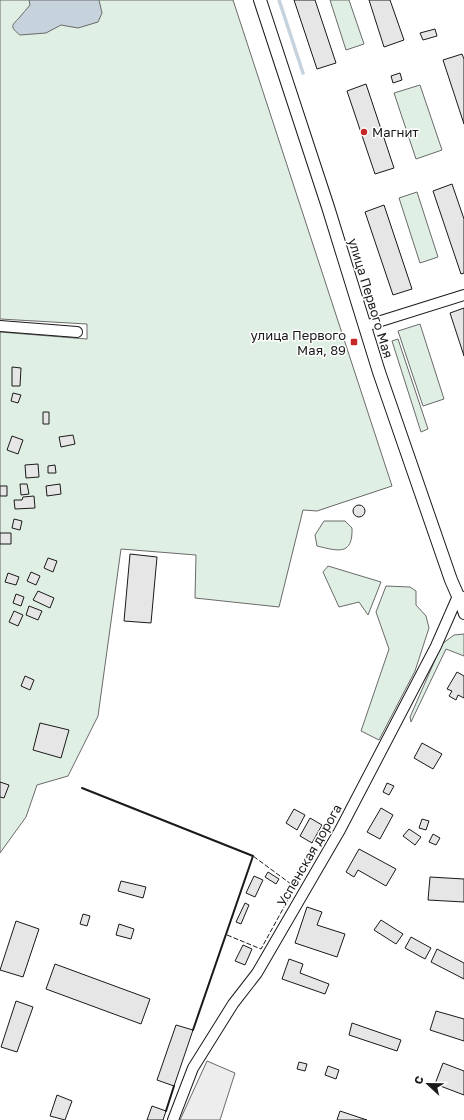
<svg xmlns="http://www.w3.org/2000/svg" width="464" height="1120" viewBox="0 0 464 1120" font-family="'Golos Text',sans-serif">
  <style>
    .green { fill: #e0efe3; stroke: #6a6a6a }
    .parking { fill: #ededed; stroke: #6a6a6a }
    .water { fill: #c6d2dc; stroke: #6a6a6a }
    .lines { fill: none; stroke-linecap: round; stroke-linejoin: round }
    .stream { stroke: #c6d2dc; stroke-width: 3.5 }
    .building { fill: #e6e6e6; stroke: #1a1a1a }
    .minor-casing { stroke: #1a1a1a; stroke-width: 12 }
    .tertiary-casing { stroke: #1a1a1a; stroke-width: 14 }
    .minor { stroke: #fff; stroke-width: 10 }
    .tertiary { stroke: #fff; stroke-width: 12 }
    .fence { stroke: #1a1a1a; stroke-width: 1; stroke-dasharray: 5 2; stroke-linecap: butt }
    .wall { stroke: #1a1a1a; stroke-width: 2 }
    .poi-dot { fill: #c62828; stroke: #fff; stroke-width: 1.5 }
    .labels { text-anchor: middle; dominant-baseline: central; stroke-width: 3; stroke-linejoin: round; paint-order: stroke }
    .poi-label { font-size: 13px; fill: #1a1a1a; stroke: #fff; text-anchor: start }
    .street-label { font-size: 13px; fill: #1a1a1a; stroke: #fff }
  </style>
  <rect width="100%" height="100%" fill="#fff"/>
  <path class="green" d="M0,0H233L392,486L317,511L303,510L279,607L195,598L196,555L121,549L98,716L68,776L37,785L26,817L0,853V332L87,339V324L0,319Z
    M330,0H349L364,44L346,50Z
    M420,85L442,150L416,159L394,93Z
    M417,192L438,257L420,263L399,198Z
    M420,324L444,399L423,406L398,331Z
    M398,339L428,429L421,432L392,341Z
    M324,521H345L352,528C353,556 338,551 317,546L315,535Z
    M328,566L381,582L368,615L359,602L339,607L323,572Z
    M386,586L410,587L416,591V605L426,616L429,628L415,671L379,740L361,731L389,649L376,612Z
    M464,634V656L446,649L411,722L410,717L442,644L454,635Z"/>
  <path class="parking" d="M207,1061L235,1073L220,1120H180Z"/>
  <path class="water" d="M29,0H99L102,13L98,22L78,28L61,25L46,33L20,35C10,27 11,26 19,18C23,14 26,9 30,5Z"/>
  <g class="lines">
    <path class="stream" d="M279,0L303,73"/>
  </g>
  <path class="building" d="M294,0H315L336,63L317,69Z
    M369,0H390L404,40L384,47Z
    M435,29L437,36L423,40L420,33Z
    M462,54L464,59V124L443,60Z
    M400,73L402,80L393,83L391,76Z
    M366,84L394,168L375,174L347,91Z
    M452,184L464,219V273L461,274L433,191Z
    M384,205L412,289L393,295L365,212Z
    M464,308V356L450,313Z
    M12,367L21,368L20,386H12Z
    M13,393L21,395L18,403L11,401Z
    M43,412H49V424H43Z
    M73,435L75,444L61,447L59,437Z
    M12,436L23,440L18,454L7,450Z
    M38,464L39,477L26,478L25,465Z
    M55,465L56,473H48V466Z
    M20,484H27L29,494L21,495Z
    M60,484L61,494L47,496L46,486Z
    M0,486H7V496H0Z
    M34,496L35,508L15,509L14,500H22L23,497Z
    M353 511a6 6 0 1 1 12 0a6 6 0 1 1-12 0Z
    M14,519L22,521L20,530L12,528Z
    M0,533H11V544H0Z
    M130,554L157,557L151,623L124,621Z
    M48,558L57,561L53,572L44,568Z
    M31,572L40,576L36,585L27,581Z
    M8,573L19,577L16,585L5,582Z
    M38,591L54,598L50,608L33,600Z
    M16,594L24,597L21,606L13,603Z
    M29,606L42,611L38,620L26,615Z
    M14,611L23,615L18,626L9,622Z
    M457,672L464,676V698L458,695L456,700L449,696L452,691L447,689Z
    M25,676L34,680L30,690L21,686Z
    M40,723L69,730L61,758L33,750Z
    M422,743L442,754L433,769L414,758Z
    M0,782L9,785L4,798L0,797Z
    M387,783L394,786L389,795L383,792Z
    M381,808L393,815L380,839L367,832Z
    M294,809L305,815L297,830L286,823Z
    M310,818L322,825L312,843L300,836Z
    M422,819L429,821L426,830L419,828Z
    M409,829L421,837L415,845L403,836Z
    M433,834L440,838L436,845L429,842Z
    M359,849L396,869L386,886L358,870L354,877L346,872Z
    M268,872L279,879L276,884L265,877Z
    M254,876L263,880L255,897L246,893Z
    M430,877L464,879V902L428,900Z
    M121,881L146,887L143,898L118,891Z
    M245,903L249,905L241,924L236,922Z
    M307,907L322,912L317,925L345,934L337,957L295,943Z
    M83,914L90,916L87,926L80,924Z
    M381,920L403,934L396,944L374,930Z
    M16,921L39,929L23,977L0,970Z
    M119,924L134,929L131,939L116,935Z
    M411,937L431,948L425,959L405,948Z
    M243,945L252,949L245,965L235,961Z
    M437,949L464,963V979L431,962Z
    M289,959L303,964L300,973L329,984L325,994L282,979Z
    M55,964L150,999L141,1024L46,989Z
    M16,1001L33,1007L17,1052L1,1047Z
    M436,1011L464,1019V1041L430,1030Z
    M352,1023L401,1040L397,1051L349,1035Z
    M176,1025L193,1030L174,1086L157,1080Z
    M299,1062L307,1064L305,1071L297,1069Z
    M443,1063L464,1071V1095L435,1084Z
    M328,1066L339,1070L336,1079L325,1075Z
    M57,1095L72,1101L65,1120L50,1116Z
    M152,1106L166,1111L163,1120H147Z
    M340,1111L367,1120H337Z"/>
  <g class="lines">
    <defs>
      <path id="minor" d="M0,326L77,332
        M365,326L464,295
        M458,596L464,614
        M173,1120L193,1068L233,1004L257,973L340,830L436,646L458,596"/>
      <path id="tertiary" d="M260,0L328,207L379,372L451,580L458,596L464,599"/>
    </defs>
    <use href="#minor" class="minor-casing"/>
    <use href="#tertiary" class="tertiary-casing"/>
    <use href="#minor" class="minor"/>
    <use href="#tertiary" class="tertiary"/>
    <path class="fence" d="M227,935L261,949L295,887L253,856"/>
    <path class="wall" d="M82,788L253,856L193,1030
      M166,1111L174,1086"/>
  </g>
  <g class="poi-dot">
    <circle cx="364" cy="132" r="4"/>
    <rect x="350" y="338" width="8" height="8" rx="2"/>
  </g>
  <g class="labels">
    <g class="poi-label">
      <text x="372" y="132">Магнит</text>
      <text x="346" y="335" text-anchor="end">улица Первого<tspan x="346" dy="15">Мая, 89</tspan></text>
    </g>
    <g class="street-label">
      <text transform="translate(371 298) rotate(73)">улица Первого Мая</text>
      <text transform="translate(309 855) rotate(-60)">Успенская дорога</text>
    </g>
  </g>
  <g transform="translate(428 1084) rotate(292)" stroke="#ffffff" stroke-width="3" paint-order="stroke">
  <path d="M0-3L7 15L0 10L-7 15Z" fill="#1a1a1a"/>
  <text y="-6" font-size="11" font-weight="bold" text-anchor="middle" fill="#1a1a1a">С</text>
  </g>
</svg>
